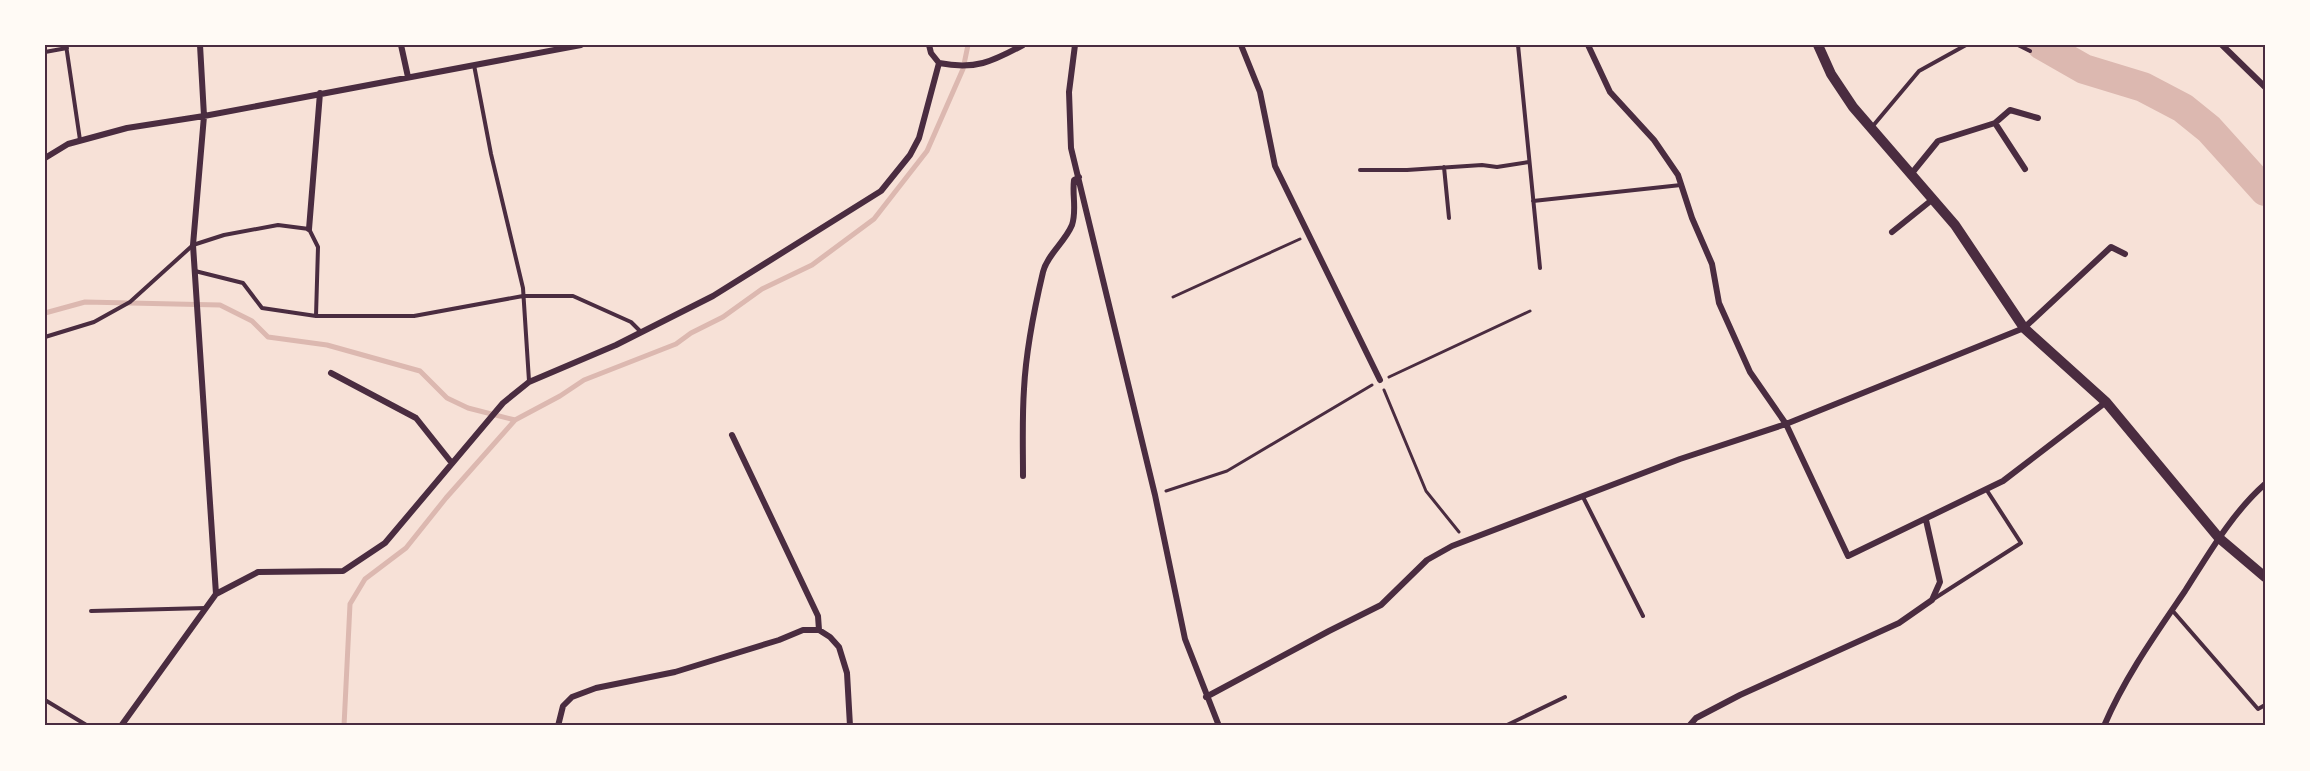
<svg xmlns="http://www.w3.org/2000/svg" width="2310" height="771" viewBox="0 0 2310 771" font-family="Poppins,sans-serif">
  <style>
    .lines { fill: none; stroke-linecap: round; stroke-linejoin: round }
    .stream { stroke: #dcb8b0; stroke-width: 5 }
    .river { stroke: #dcb8b0; stroke-width: 30 }
    .path { stroke: #4a2c40; stroke-width: 3 }
    .service { stroke: #4a2c40; stroke-width: 4 }
    .minor { stroke: #4a2c40; stroke-width: 6 }
    .secondary { stroke: #4a2c40; stroke-width: 10 }
    .neatline { fill: none; stroke: #4a2c40; stroke-width: 2 }
  </style>
  <rect width="100%" height="100%" fill="#f7e1d7"/>
  <g class="lines">
    <path class="stream" d="M45,313L85,302L220,305L252,321L268,337L327,345L420,371L447,398L468,408L515,420
      M344,726L350,604L365,579L406,548L446,498L515,420L560,396L584,380L676,344L691,333L723,317L762,289L812,265L874,219L927,151L963,69L968,45"/>
    <path class="river" d="M2042,45L2084,69L2143,87L2183,108L2209,129L2265,191"/>
    <path class="path" d="M1173,297L1300,239
      M1389,377L1530,311
      M1384,390L1426,491L1459,532
      M1166,491L1227,471L1372,385"/>
    <path class="service" d="M66,45L80,140
      M1518,45L1540,268
      M2018,45L2030,51
      M45,52L67,48
      M474,65L491,154L523,288L529,381
      M1872,127L1919,71L1966,45
      M1444,167L1449,218
      M1360,170H1407L1482,165L1497,167L1529,162
      M1533,201L1681,185
      M316,316H414L523,296H573L631,322L641,332
      M45,337L94,322L130,302L193,245L224,235L278,225L309,229L318,247L316,316L262,308L243,283L195,271
      M1583,497L1643,616
      M1932,600L2021,543L1986,489
      M2172,610L2258,709L2265,705
      M91,611L206,608
      M45,700L88,726
      M1505,726L1565,697"/>
    <path class="minor" d="M200,45L204,116L193,245L216,594
      M401,45L408,77
      M929,45L931,53L939,63C975,70 992,62 1023,45
      M1075,45L1069,92L1071,148L1155,495L1185,639L1219,726
      M1241,45L1260,92L1275,166L1380,380
      M1588,45L1610,92L1654,140L1678,175L1692,218L1712,264L1719,303L1750,372L1786,424L1848,556L2003,481L2106,402
      M2222,45L2265,87
      M1995,123L2010,110L2038,118
      M45,158L68,144L127,128L204,116L581,45
      M1912,173L1938,141L1995,123L2025,169
      M309,229L320,93
      M1892,232L1933,199
      M331,373L416,418L451,462
      M732,435L818,616L819,630
      M1023,476C1023,447 1022,418 1024,389C1026,350 1034,310 1043,272C1047,255 1065,242 1072,225C1077,210 1072,196 1074,180L1079,177
      M1206,697L1329,631L1381,605L1427,560L1452,546L1680,459L1786,424L2024,328L2111,247L2125,254
      M121,726L216,594L258,572L343,571L385,543L503,403L529,382L616,345L713,296L881,191L910,155L919,138L939,63
      M558,726L563,706L572,697L596,688L675,672L779,640L803,630H819L830,637L839,647L847,673L850,726
      M1689,726L1696,718L1740,695L1899,623L1932,600L1940,582L1926,520
      M2104,726C2125,677 2155,635 2185,591C2208,555 2232,513 2265,484"/>
    <path class="secondary" d="M1818,45L1831,74L1853,107L1955,225L2024,328L2106,402L2219,538L2265,577"/>
  </g>
  <rect width="2310" height="771" fill="none" stroke="#fffaf5" stroke-width="93"/>
  <rect x="46" y="46" width="2218" height="678" class="neatline"/>
</svg>
